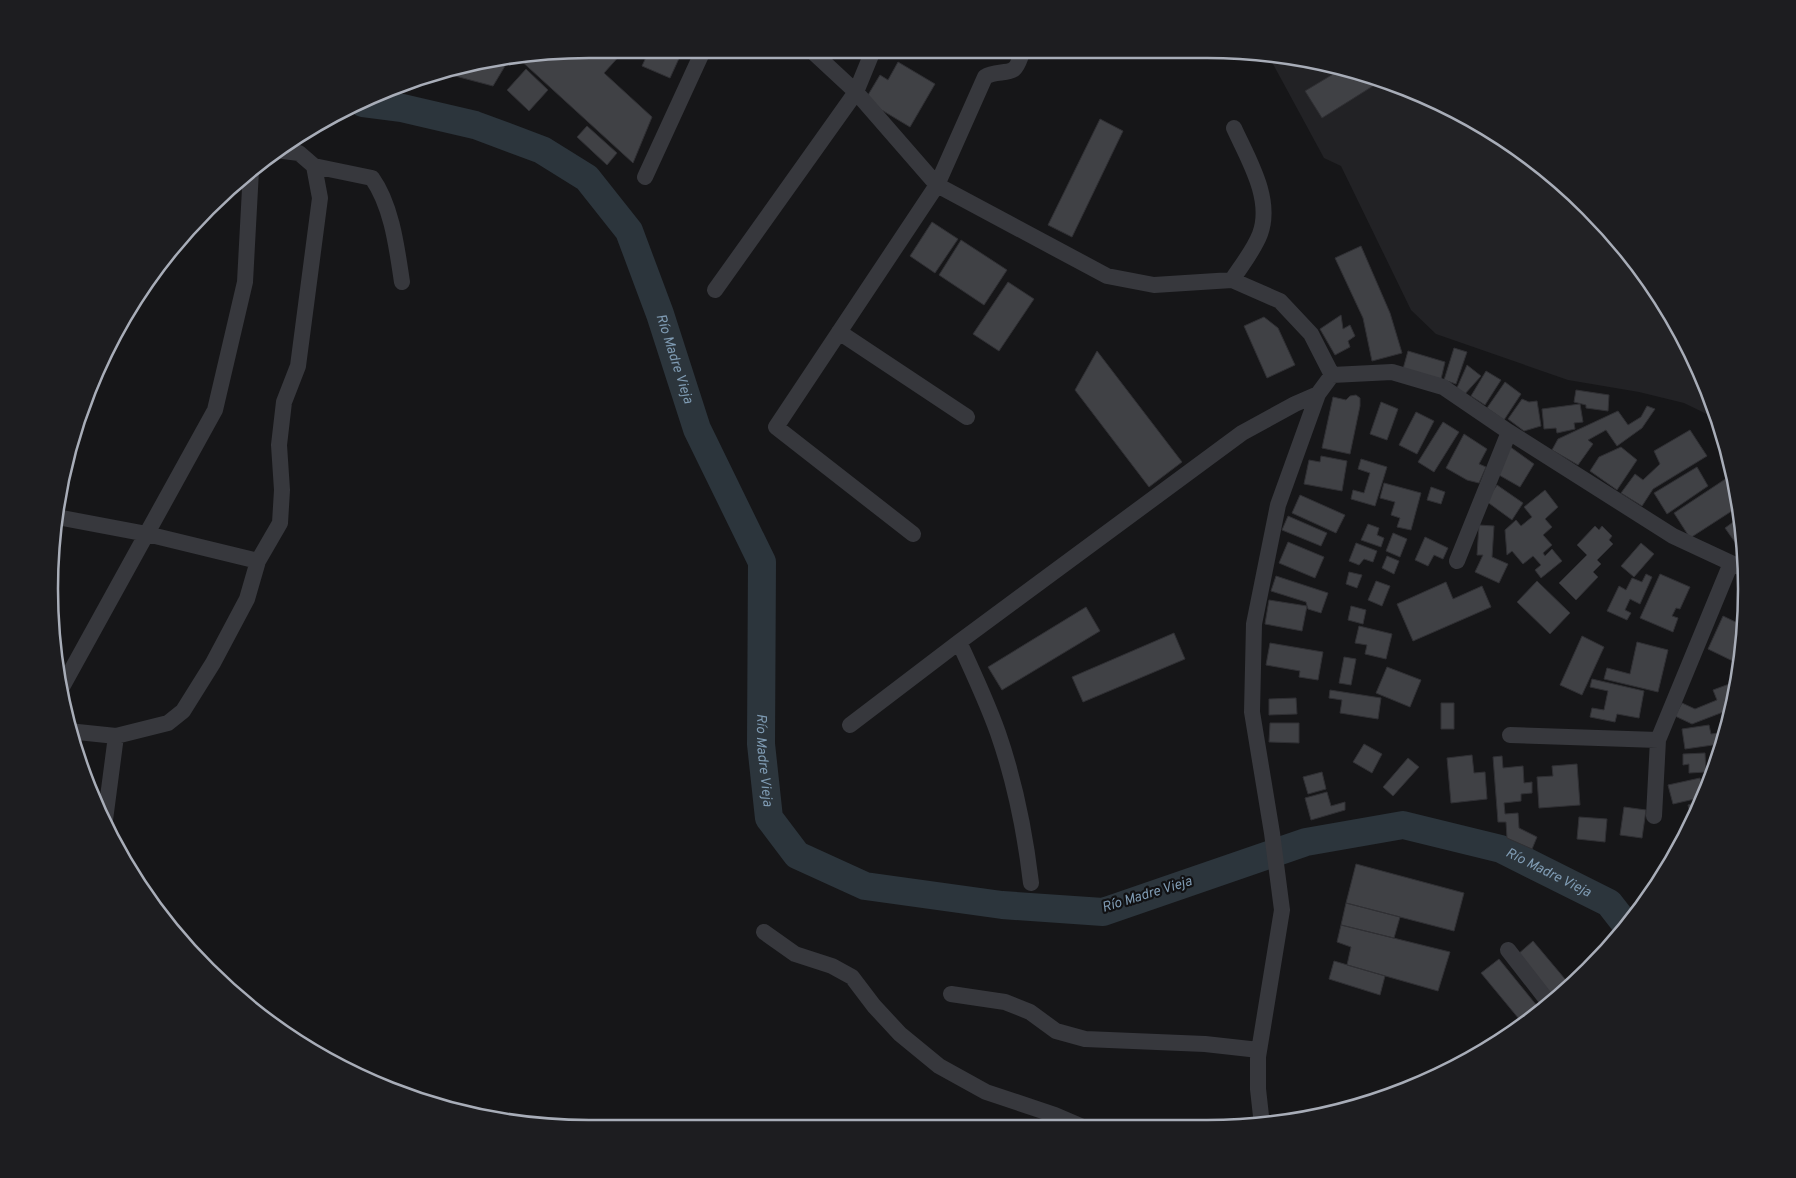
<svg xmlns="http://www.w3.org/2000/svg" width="1796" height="1178" viewBox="0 0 1796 1178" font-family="Overpass,sans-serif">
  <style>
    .built { fill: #222225 }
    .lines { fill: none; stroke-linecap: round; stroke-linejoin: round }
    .river { stroke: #2c353c; stroke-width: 28 }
    .building { fill: #404145; stroke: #303034 }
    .street { stroke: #37383d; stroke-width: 16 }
    .labels { text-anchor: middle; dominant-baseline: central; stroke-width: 4.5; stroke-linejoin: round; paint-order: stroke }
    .water-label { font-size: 14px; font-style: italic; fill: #7f9bb3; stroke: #111113 }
    .rim { fill: none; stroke: #a8adb8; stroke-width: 2.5 }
  </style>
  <rect width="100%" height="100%" fill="#161618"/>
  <path class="built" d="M1267,53H1278L1414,90L1507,140L1563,183L1635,260L1691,350L1717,419L1684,403L1639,392L1568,380L1436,334L1411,310L1341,166L1324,158Z"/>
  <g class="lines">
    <path class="river" id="s1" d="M363,103L402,108L475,125L542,150L587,178L629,231L660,314L697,429L762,562L761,744L769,818L797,855L865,886L1002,905L1103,912L1306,842L1403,825L1501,849L1609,903L1627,926"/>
  </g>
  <path class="building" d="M519,53H622L604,73L652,117L633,163L517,57Z
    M648,53L681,54L670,78L642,66Z
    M497,58L508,61L493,86L440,72Z
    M898,62L935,84L910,127L865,100L880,75L888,80Z
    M526,69L548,90L529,111L507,90Z
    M1340,70L1381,81L1322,118L1305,91Z
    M1100,119L1123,131L1072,237L1048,225Z
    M587,126L617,153L607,165L577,137Z
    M932,222L958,239L935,273L910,256Z
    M961,240L1007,270L984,305L939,275Z
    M1361,246L1390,313L1402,353L1372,361L1363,318L1335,258Z
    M1008,282L1034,299L999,351L973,334Z
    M1341,315L1343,329L1350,325L1355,336L1348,341L1350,347L1335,355L1320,329Z
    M1264,317L1278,328L1295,365L1267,378L1244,326Z
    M1454,348L1467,352L1456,384L1444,380Z
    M1097,351L1182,462L1149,487L1075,390Z
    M1408,351L1445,362L1441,379L1403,369Z
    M1467,365L1481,376L1464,395L1456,390Z
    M1486,371L1501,380L1485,405L1471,396Z
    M1505,382L1521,394L1504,420L1487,408Z
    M1576,390L1609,395L1608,411L1586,408V405L1574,402Z
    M1356,395L1360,398V406L1350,454L1322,448L1333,397L1346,400L1350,396Z
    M1522,399L1529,402L1537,401L1541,426L1524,431L1508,419Z
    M1381,402L1398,409L1387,440L1370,434Z
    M1580,404L1583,422L1574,423L1575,429L1557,433L1556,428L1544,429L1542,409Z
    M1647,406L1655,409L1642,428L1617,446L1606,430L1588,440L1593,444L1578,465L1552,450L1558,439L1618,411L1628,425L1641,417Z
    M1416,412L1434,421L1417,454L1399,445Z
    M1443,422L1459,432L1434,472L1418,462Z
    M1690,430L1707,456L1653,489L1642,506L1621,493L1635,474L1643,480L1660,464L1654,451Z
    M1464,434L1487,449L1479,464L1486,467L1479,483L1467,480L1446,468Z
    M1509,446L1534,464L1520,487L1499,475Z
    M1621,447L1637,460L1617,490L1590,471L1599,457Z
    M1321,456L1347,461L1342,491L1304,484L1309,460L1320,462Z
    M1361,459L1387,467L1375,506L1351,499L1353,490L1364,493L1370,473L1358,469Z
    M1697,467L1708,486L1667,514L1654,493Z
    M1733,474L1738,507L1690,538L1674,513Z
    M1384,483L1421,493L1411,530L1397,527L1400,518L1391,515L1395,502L1380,498Z
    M1497,485L1523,503L1512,520L1486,501Z
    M1431,487L1445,492L1441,504L1427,500Z
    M1545,490L1558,507L1545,519L1552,527L1543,535L1552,545L1543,553L1545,556L1552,549L1562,561L1541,578L1535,570L1541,565L1533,556L1523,564L1512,551L1507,555L1505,530L1516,520L1521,526L1532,517L1524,507Z
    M1300,495L1345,515L1336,533L1292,513Z
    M1288,516L1327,533L1321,546L1282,530Z
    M1740,517L1744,540L1737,545L1725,528Z
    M1368,524L1379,528L1377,535L1384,538L1381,547L1361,540Z
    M1479,525L1494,526L1492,557L1508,564L1499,583L1475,572L1483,555H1477Z
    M1595,526L1599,530L1602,526L1612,536L1609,540L1613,544L1597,560L1601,564L1593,572L1598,577L1576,600L1559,583L1587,555L1577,545Z
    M1393,533L1407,539L1400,557L1386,551Z
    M1425,537L1448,548L1443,559L1434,555L1428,566L1415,560Z
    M1288,542L1324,557L1315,578L1279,563Z
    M1356,543L1377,551L1373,562L1364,559L1359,565L1349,561Z
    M1641,543L1654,554L1634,577L1621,566Z
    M1387,556L1399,561L1394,574L1382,568Z
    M1349,572L1362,575L1357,588L1346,584Z
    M1646,574L1652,577L1640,604L1630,599L1625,610L1631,613L1627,620L1607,611L1619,586L1626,590L1632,578L1642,582Z
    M1660,574L1690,587L1680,609L1676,608L1672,616L1678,618L1673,632L1640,618Z
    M1276,576L1328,593L1321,613L1308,609L1306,602L1271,591Z
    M1376,581L1390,586L1382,606L1368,600Z
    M1537,581L1570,613L1550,634L1517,602Z
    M1446,582L1453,599L1482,586L1491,607L1413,641L1397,604Z
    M1269,600L1307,606L1302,631L1265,624Z
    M1351,606L1366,610L1363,624L1348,620Z
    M1086,607L1100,631L1002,690L988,667Z
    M1723,616L1744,626L1741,665L1708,649Z
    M1359,626L1392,634L1386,659L1365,654L1367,645L1355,643Z
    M1174,633L1185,659L1083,702L1072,677Z
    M1582,636L1604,647L1582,695L1560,685Z
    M1637,642L1668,650L1658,692L1604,679L1607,668L1630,674Z
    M1270,643L1323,652L1318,680L1299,677L1300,671L1266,665Z
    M1344,657L1356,659L1351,685L1339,683Z
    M1387,667L1421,680L1410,707L1376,693Z
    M1592,679L1644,691L1639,718L1617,714L1615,722L1590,717L1592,708L1604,710L1608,691L1590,687Z
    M1732,683L1734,690L1736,689L1731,709L1692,724L1675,716L1682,703L1695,709L1717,700L1713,690Z
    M1330,690L1381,698L1378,719L1340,713L1342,700L1329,698Z
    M1296,698L1297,714L1269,715V699Z
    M1441,703H1454V729H1441Z
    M1270,723H1299V743L1269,742Z
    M1709,725L1711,734L1718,733L1720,744L1685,749L1682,729Z
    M1364,744L1382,754L1372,773L1353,762Z
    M1705,753L1706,772L1689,773V764L1683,765V754Z
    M1472,755L1474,773L1485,772L1487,799L1451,803L1447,758Z
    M1502,756L1503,768L1523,766L1524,783L1532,782V793L1521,794V801L1504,803L1505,814L1518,813L1519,828L1537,837L1532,849L1507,838L1506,822H1498L1493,757Z
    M1408,758L1419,767L1393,796L1383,787Z
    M1577,764L1580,805L1539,808L1537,777L1553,776L1552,766Z
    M1322,772L1326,789L1308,794L1303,777Z
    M1700,778L1704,795L1703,797L1673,804L1668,785Z
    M1327,792L1331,806L1345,802V810L1311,820L1305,798Z
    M1701,801L1692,821L1688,805Z
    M1624,807L1646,810L1642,838L1620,835Z
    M1579,817L1607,819L1605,842L1577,839Z
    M1356,864L1464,893L1454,931L1346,903Z
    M1346,903L1400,917L1394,938L1341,925Z
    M1341,925L1450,952L1438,991L1347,965L1351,947L1337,942Z
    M1533,941L1570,985L1554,1000L1517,955Z
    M1499,959L1542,1012L1524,1025L1481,973Z
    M1334,961L1385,976L1380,995L1329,979Z"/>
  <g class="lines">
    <path class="street" d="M814,53L856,92L937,185L1107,276L1154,285L1232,280L1280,301L1311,334L1332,375
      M314,166L372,178C392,206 397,249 402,282
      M645,177L702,53
      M1232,280C1241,266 1254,250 1260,234C1273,199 1248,159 1234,128
      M715,290L856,92L872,53
      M839,332L967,417
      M57,517L147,534L258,561
      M913,534L776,427L937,185L985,77C994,71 1008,74 1014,69C1018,66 1020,58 1022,53
      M1457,561L1509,432
      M959,642C973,672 987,702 998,733C1015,782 1025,832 1031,883
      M61,689L215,410L245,282L251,170
      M850,725L959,642L1242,433L1295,404L1318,394
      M68,731L116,736L168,723L183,711L213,663L247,599L258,561L280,523L282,490L279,445L284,402L298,366L320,198L314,166L299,153L276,150
      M1510,735L1658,740
      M1654,816L1658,740L1731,563
      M105,820L116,736
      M764,932L795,954L832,966L852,977L874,1006L900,1034L939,1066L986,1092L1055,1115L1083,1127
      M1508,950L1550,1004
      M951,994L1005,1002L1030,1012L1056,1031L1085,1039L1205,1044L1259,1050
      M1262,1125L1258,1089V1057L1282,910L1272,833L1252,712L1254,624L1278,505L1318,394L1332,375L1392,372L1443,387L1509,432L1673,536L1746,570"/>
  </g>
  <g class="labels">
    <g class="water-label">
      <text stroke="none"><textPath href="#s1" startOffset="442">Río Madre Vieja</textPath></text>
      <text stroke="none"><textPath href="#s1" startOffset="862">Río Madre Vieja</textPath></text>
      <text stroke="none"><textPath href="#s1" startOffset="1748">Río Madre Vieja</textPath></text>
      <text transform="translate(1147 895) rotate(-17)">Río Madre Vieja</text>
    </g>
  </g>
  <path d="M0 0H1796V1178H0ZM589 58H1207A531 531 0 0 1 1738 589V589A531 531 0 0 1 1207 1120H589A531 531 0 0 1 58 589V589A531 531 0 0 1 589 58Z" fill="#1d1d20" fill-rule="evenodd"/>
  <path class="rim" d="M589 58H1207A531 531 0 0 1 1738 589V589A531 531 0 0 1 1207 1120H589A531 531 0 0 1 58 589V589A531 531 0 0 1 589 58Z"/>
</svg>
